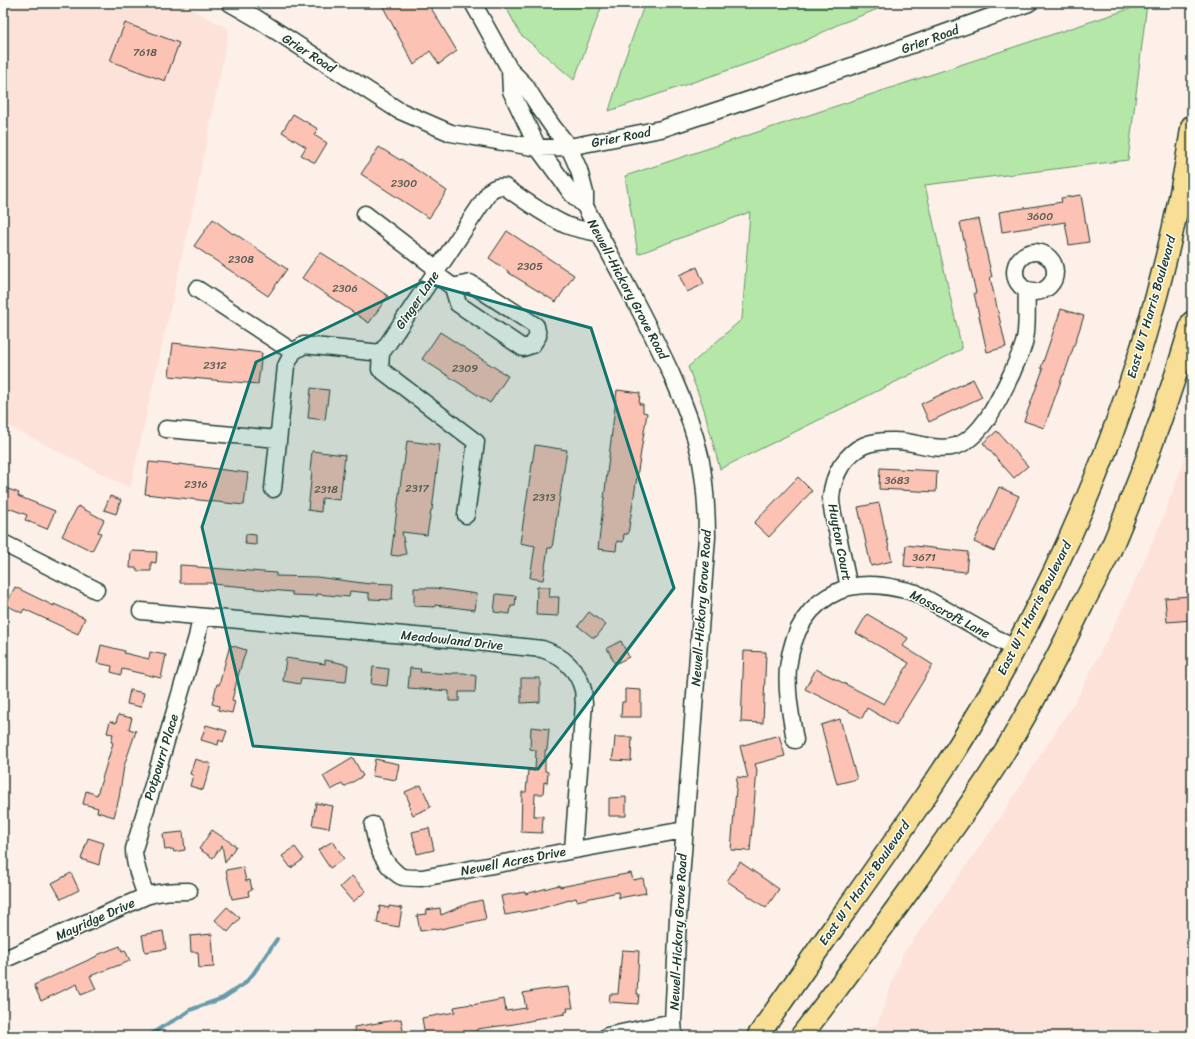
<svg xmlns="http://www.w3.org/2000/svg" width="1195" height="1039" viewBox="0 0 1195 1039" font-family="Sriracha,sans-serif">
  <style>
    .built { fill: #fde2d9 }
    .green { fill: #b4e7a8; stroke: #6a926e }
    .lines { fill: none; stroke-linecap: round; stroke-linejoin: round }
    .stream { stroke: #679baa; stroke-width: 4 }
    .building { fill: #fcc2b3; stroke: #1f3d34 }
    .minor-casing { stroke: #1f3d34; stroke-width: 19 }
    .major-casing { stroke: #1f3d34; stroke-width: 24 }
    .minor { stroke: #fdfcf7; stroke-width: 16 }
    .major { stroke: #f9df96; stroke-width: 21 }
    .marked { fill: #0f766e; fill-opacity: 0.2; stroke: #0f766e; stroke-width: 3; stroke-linejoin: round }
    .labels { text-anchor: middle; dominant-baseline: central; stroke-width: 3; stroke-linejoin: round; paint-order: stroke }
    .number-label { font-size: 11px; fill: #565e54 }
    .street-label { font-size: 13px; fill: #1f3d34; stroke: #fdfcf7 }
  </style>
  <rect width="100%" height="100%" fill="#fdf0e9"/>
  <filter id="ink" filterUnits="userSpaceOnUse"><feTurbulence type="fractalNoise" baseFrequency=".025" numOctaves="2"/><feDisplacementMap in="SourceGraphic" scale="8" xChannelSelector="R" yChannelSelector="G"/><feConvolveMatrix kernelMatrix="1 2 1 2 8 2 1 2 1" color-interpolation-filters="sRGB"/></filter>
  <g filter="url(#ink)">
    <path class="built" d="M3,3H179L229,29L196,194L130,488L3,423Z
      M1192,440V1036H844L877,1025L902,955L998,821L1077,698L1121,612L1160,525Z"/>
    <path class="green" d="M504,3H603L574,80L520,34Z
      M645,3H897L888,5L837,25L787,50L609,111L624,61Z
      M1147,3L1128,160L925,185L962,349L720,469L703,406L688,367L742,319L750,212L638,254L625,176Z"/>
    <g class="lines">
      <path class="stream" d="M149,1036L162,1027L180,1017L190,1010L223,998L244,984L253,974L277,939"/>
    </g>
    <path class="building" d="M381,3H428L457,51L439,64L430,51L414,65Z
      M125,23L179,43L165,81L110,61Z
      M293,114L318,129L314,135L327,143L315,163L301,155L306,147L282,132Z
      M379,147L400,160L401,159L447,191L429,218L361,174Z
      M1081,195L1089,242L1069,245L1065,222L1002,232L999,212L1062,202L1061,198Z
      M213,219L233,234L234,233L287,269L268,296L194,246Z
      M979,219L992,277H990L1006,347L987,352L974,293H976L960,223Z
      M507,231L574,275L556,302L509,273V272L489,258Z
      M320,252L341,265V264L388,296L369,323L302,278Z
      M697,267L704,284L687,292L679,275Z
      M1061,309L1084,316L1064,375H1063L1044,428L1024,421L1043,369L1041,368Z
      M440,332L508,376L490,403L422,359Z
      M173,343L262,353L258,384L169,376Z
      M973,379L982,397L929,422L921,404Z
      M311,388L329,390L325,420L308,418Z
      M617,390L640,393L639,404H643V412L647,413L628,534H624L623,542L617,541L616,551L598,549Z
      M997,431L1028,466L1014,478L983,443Z
      M407,441L440,445L432,510H431L427,535L402,532L406,554L398,556L391,555L403,465H404Z
      M535,445L567,450L552,548H548L543,580L530,578L535,546L520,543Z
      M312,451L345,455L340,500L322,498L321,512L308,510L312,471H310Z
      M149,462L179,465V464L248,473L244,505L145,494Z
      M880,468L937,471L936,492L879,489Z
      M798,477L812,491L769,537L754,523Z
      M3,487L19,493L18,496L55,511L47,529L25,520L27,515L3,506Z
      M999,487L1019,496L994,551L974,542Z
      M110,496L121,500L116,514L104,510Z
      M879,503L892,561L871,566L858,507Z
      M78,506L104,520L98,532L101,533L92,551L62,536Z
      M246,534L256,535V545L245,544Z
      M906,545L968,552L966,572L904,566Z
      M131,551L157,552L156,563L151,562V571H137V568H130Z
      M180,565L197,566V567L276,573V576L317,577L370,584V583L393,584L392,600L369,599V593L350,591L349,597L317,594V596L292,595V592L247,588V587L212,584L213,583H180Z
      M15,587L54,606V604L85,618L78,634L24,609L22,613L6,605Z
      M537,587H550L549,597H559L558,616L536,615Z
      M414,588H435L477,594L475,610L435,605V607L414,606Z
      M496,594L516,596L515,606H511L510,614L494,612Z
      M1190,596L1192,620L1167,622L1165,598Z
      M589,612L606,625L596,637H592L578,626Z
      M867,614L908,638L903,646L933,665L896,725L867,708L862,718L805,689L816,669L884,704L909,663L856,633Z
      M621,641L629,657L615,664L607,648Z
      M101,645L125,651L124,653L149,659L150,652L166,655L161,678L122,669L121,675L111,672L112,666L97,663Z
      M230,645L246,650L238,676L232,700L235,701L232,713L218,710L219,706L212,704L217,684L219,685Z
      M744,651L766,652L763,723L741,722Z
      M286,658L325,664V660L336,662L348,665L346,682L301,678L300,684L283,681Z
      M373,667L389,669L387,686L371,684Z
      M410,668L421,669L420,672L452,674L453,673H464L476,676L475,692H459V701H449V691L408,688Z
      M521,678H540V702L521,703Z
      M625,689L641,690V717H621L622,702H625Z
      M130,690L144,693L141,707L127,704Z
      M118,715L132,718L129,729L136,731L124,766L119,798L114,817L97,812L98,808L83,804L86,791L97,795L113,743L111,742L113,734L107,733L110,721L116,723Z
      M840,719L857,779L837,784L821,725Z
      M206,725L227,731L223,742L219,740L218,745L201,740Z
      M531,727L549,729L547,750H545V771L548,772L547,783L544,782L543,794H535L534,816H543L542,833L521,832L522,792H526L528,770L535,771L536,750L530,749Z
      M779,735L785,756L755,764L757,770L750,851L731,850L737,777L748,778L740,746Z
      M615,737H632L631,761L612,760L614,749Z
      M353,758L363,776L344,787L342,784L331,790L323,776Z
      M195,759L211,764L203,790L190,786L193,775L190,774Z
      M375,759L399,764L396,780L372,776Z
      M421,785L431,807L413,815L408,804H410L405,792Z
      M626,797V816H609V798Z
      M316,803L333,806L329,828L312,825Z
      M429,828L434,850L417,854L412,832Z
      M212,830L236,846L225,863L222,845L213,858L199,849Z
      M183,832L185,850L174,852L173,849L165,850L163,834Z
      M88,838L104,843L101,853L99,865L81,859Z
      M333,841L344,859L330,868L318,850Z
      M295,847L304,859L291,868L282,856Z
      M740,862L779,889L766,908L727,881Z
      M243,867L246,881L250,880L252,890L248,891L249,896L232,899L226,870Z
      M71,873L79,890L61,899L52,883Z
      M631,873L633,880L643,878L646,893L619,898L618,892L577,901L576,898L539,909L505,915L501,896L525,892V894L559,885L560,887Z
      M352,876L366,891L353,902L340,887Z
      M482,900L486,919L436,930L435,929L420,931L417,915L427,914L426,910L440,908L441,915L469,903Z
      M380,906L389,908V906L402,908L399,927L377,923Z
      M227,907L240,918L228,932L215,920Z
      M163,931L166,949L145,952L142,935Z
      M212,934L214,967L199,968L198,952H191L190,936Z
      M120,946L122,951L125,950L130,961L90,976L96,989L81,995L77,984L41,1001L34,985L97,956V955Z
      M622,950L639,951L637,994H639L638,1004L609,1002L610,994H618Z
      M569,987L573,1008H567L568,1011L565,1012V1014L534,1019V1020L514,1024L477,1029V1031L460,1033L459,1032L437,1036H425L422,1018L455,1012L454,1007L472,1004V1005L504,999L506,1011L526,1008L523,993L540,990Z
      M401,1019L404,1036H355L354,1027Z"/>
    <g class="lines">
      <defs>
        <path id="minor" d="M230,3L256,18L398,110L451,133L538,148L569,147L661,129L852,66L1029,3
          M473,3L510,70L525,85L537,104L553,127L569,147L579,170L585,193V206
          M510,70L511,91L538,148L572,194L585,206C602,240 620,272 637,305C662,353 688,403 700,456C705,483 707,510 707,537L678,918L673,1022L674,1036
          M365,214L437,269
          M1015 272a20 20 0 1 1 40 0a20 20 0 1 1-40 0Z
          M434,273L453,287L458,304L523,348L532,345L538,336L536,326L470,283L453,287
          M197,289L293,352
          M381,353L380,369L476,442L466,515
          M166,429L278,439
          M273,489L286,366L293,352L304,345L381,353L389,342L490,191C495,187 498,186 505,187C524,200 544,215 566,225C576,229 588,231 599,233
          M3,543L96,590
          M849,587C845,570 842,553 838,536C836,524 831,511 831,498C832,486 835,476 841,466C855,445 871,440 896,441C915,441 936,452 956,446C983,437 1000,397 1012,373C1016,362 1023,350 1025,339C1028,324 1026,306 1027,290
          M141,611L448,639L542,649C561,655 578,669 583,690C584,694 583,699 584,703L573,850
          M795,740C791,716 786,692 788,668C792,634 806,605 839,591C843,590 846,587 850,587C872,582 895,587 916,593L1015,649
          M373,825C376,842 380,858 393,870C396,873 399,876 403,877C409,878 416,878 422,878L684,830
          M146,896C141,881 134,865 134,849L197,637L201,617
          M3,960L146,896C161,891 174,891 189,891
          M607,1036L673,1022"/>
        <path id="major" d="M758,1036C803,970 850,905 896,839C920,803 945,769 967,732C1080,547 1160,341 1192,126
          M801,1036C849,974 895,911 940,847C964,813 988,780 1009,744C1036,698 1061,650 1084,602C1093,585 1102,568 1110,551C1142,476 1169,400 1192,322"/>
      </defs>
      <use href="#minor" class="minor-casing"/>
      <use href="#major" class="major-casing"/>
      <use href="#minor" class="minor"/>
      <use href="#major" class="major"/>
    </g>
  </g>
  <path class="marked" d="M422,282L591,328L674,588L538,769L253,746L202,527L256,362Z"/>
  <g class="labels">
    <g class="number-label">
      <text x="145" y="52">7618</text>
      <text x="404" y="183">2300</text>
      <text x="1040" y="216">3600</text>
      <text x="241" y="259">2308</text>
      <text x="530" y="266">2305</text>
      <text x="345" y="288">2306</text>
      <text x="215" y="365">2312</text>
      <text x="465" y="368">2309</text>
      <text x="897" y="480">3683</text>
      <text x="196" y="484">2316</text>
      <text x="417" y="488">2317</text>
      <text x="326" y="489">2318</text>
      <text x="544" y="497">2313</text>
      <text x="924" y="557">3671</text>
    </g>
    <g class="street-label">
      <text transform="translate(930 39) rotate(-20)">Grier Road</text>
      <text transform="translate(309 53) rotate(33)">Grier Road</text>
      <text transform="translate(621 137) rotate(-11)">Grier Road</text>
      <text transform="translate(628 289) rotate(62)">Newell-Hickory Grove Road</text>
      <text transform="translate(417 300) rotate(-56)">Ginger Lane</text>
      <text transform="translate(1151 307) rotate(-74)">East W T Harris Boulevard</text>
      <text transform="translate(840 542) rotate(79)">Huyton Court</text>
      <text transform="translate(701 608) rotate(-86)">Newell-Hickory Grove Road</text>
      <text transform="translate(1034 608) rotate(-63)">East W T Harris Boulevard</text>
      <text transform="translate(950 614) rotate(28)">Mosscroft Lane</text>
      <text transform="translate(452 640) rotate(6)">Meadowland Drive</text>
      <text transform="translate(161 757) rotate(-73)">Potpourri Place</text>
      <text transform="translate(513 861) rotate(-11)">Newell Acres Drive</text>
      <text transform="translate(864 883) rotate(-55)">East W T Harris Boulevard</text>
      <text transform="translate(95 919) rotate(-24)">Mayridge Drive</text>
      <text transform="translate(678 932) rotate(-87)">Newell-Hickory Grove Road</text>
    </g>
  </g>
  <rect width="1195" height="1039" fill="none" stroke="#fdfcf7" stroke-width="16"/>
  <rect x="8" y="8" width="1179" height="1023" fill="none" stroke="#1f3d34" stroke-width="1.5" filter="url(#ink)"/>
</svg>
